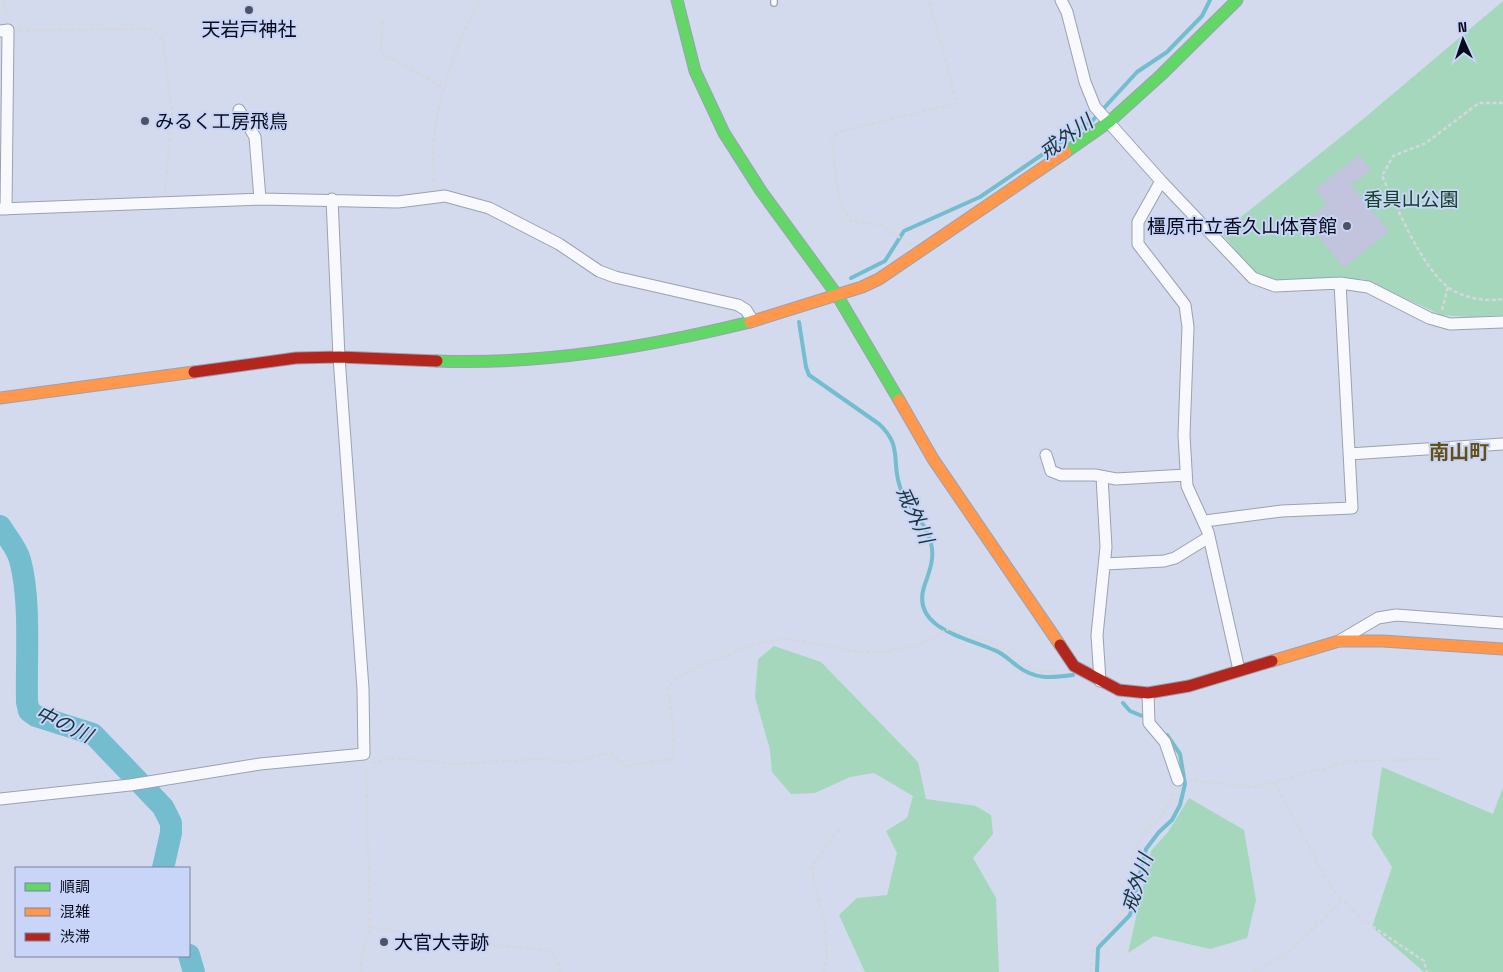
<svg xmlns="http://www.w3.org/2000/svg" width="1503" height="972" viewBox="0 0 1503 972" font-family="'Space Grotesk','Noto Sans JP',sans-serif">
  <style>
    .green { fill: #a4d7bc }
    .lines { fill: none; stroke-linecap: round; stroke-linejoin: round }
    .stream { stroke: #74bdcf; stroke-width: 4 }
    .river { stroke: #74bdcf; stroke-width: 22 }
    .building { fill: #c2c3dc }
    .lane-casing { stroke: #9ba1b1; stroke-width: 8 }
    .street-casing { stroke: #9ba1b1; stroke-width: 13 }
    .fast-casing { stroke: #9ba1b1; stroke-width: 13 }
    .slow-casing { stroke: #9ba1b1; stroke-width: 13 }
    .jam-casing { stroke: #9ba1b1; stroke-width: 13 }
    .path { stroke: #d5d7dd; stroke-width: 2.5; stroke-dasharray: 4 2.5; stroke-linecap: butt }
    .lane { stroke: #f8f9fc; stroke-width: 5.5 }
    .street { stroke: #f8f9fc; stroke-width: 11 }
    .fast { stroke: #63d668; stroke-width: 11 }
    .slow { stroke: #ff974d; stroke-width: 11 }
    .jam { stroke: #b3261e; stroke-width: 11 }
    .poi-dot { fill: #4e5363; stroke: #c8d4f8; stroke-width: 2 }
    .labels { text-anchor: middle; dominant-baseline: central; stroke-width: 4; stroke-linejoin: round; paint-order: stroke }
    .poi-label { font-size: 19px; fill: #070a19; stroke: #c8d4f8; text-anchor: start }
    .park-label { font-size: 19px; fill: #114121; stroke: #c8d4f8 }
    .water-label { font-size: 20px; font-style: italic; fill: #17353b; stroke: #c8d4f8 }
    .neighbourhood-label { font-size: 20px; font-weight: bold; fill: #635014; stroke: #c8d4f8 }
  </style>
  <rect width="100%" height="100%" fill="#d3daed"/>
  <path class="green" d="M1503,1V315L1470,317L1441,315L1363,279H1325L1276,284L1263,279L1254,272L1221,233L1362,120Z
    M774,646L821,662L918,762L926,799L976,806L991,815L993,834L973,858L996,898L999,972H865L839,915L857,898L887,895L897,853L886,831L907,818L913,796L874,773L850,777L815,793L791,794L772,772L770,750L755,697L758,659Z
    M1382,767L1493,814L1503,787V972H1424L1372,927L1392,867L1372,835Z
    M1189,798L1244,830L1256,900L1247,938L1210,949L1154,936L1128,953L1151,851L1168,832Z"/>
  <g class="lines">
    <path class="stream" d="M851,278L885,261L904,231L980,197L1093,120L1137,72L1167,52L1202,16L1210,0
      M799,322L806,367L809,375L879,424C903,446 891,461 900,487C906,507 926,521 931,543C935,559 929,572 924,587C911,629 968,638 994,650C1003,653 1009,660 1016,665C1035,680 1050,678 1073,675
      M1123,703L1130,711L1147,718
      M1097,972L1098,948L1130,915L1146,849L1159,832L1172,820L1180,805L1185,784L1180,754L1167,735"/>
    <path class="river" d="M0,526C7,537 17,548 20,560C31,600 26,659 27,702L29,711L36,716L93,734L163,807L171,823V833L163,868
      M189,955L194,972"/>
  </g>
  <path class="building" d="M1359,155L1371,170L1351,185L1389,231L1344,268L1306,222L1327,204L1315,189Z"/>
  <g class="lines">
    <defs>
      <path id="lane" d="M774,0V3"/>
      <path id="street" d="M1061,0L1067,12L1085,82L1095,107L1161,181L1253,278L1275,286L1340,283L1368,287L1429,318L1450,324L1503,322
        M0,31L8,30L6,209
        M239,110L255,137L260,199
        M1161,181L1138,222V244L1185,305L1188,327L1184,435L1187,486L1208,532L1239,670
        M0,209L260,199L398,202L445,196L489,208L559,244L599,271L615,277L738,305L746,310L753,321
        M1349,454L1503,444
        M1046,455L1051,471L1061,475H1095L1116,479L1186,475
        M1205,521L1282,511L1352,508L1340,283
        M1105,564L1164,561L1175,558L1209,537
        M1339,641L1378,618L1396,615L1503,623
        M1100,681L1097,635L1106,547L1102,477
        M1148,693L1149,723L1165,742L1178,780
        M0,799L130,785L260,764L364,754L363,689L339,357L332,199"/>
      <path id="fast" d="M677,0L695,71L724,133L761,191L837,295L899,400
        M1066,152L1109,122L1161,75L1237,0
        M437,361C542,365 648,347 750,322"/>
      <path id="slow" d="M750,322L862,287L879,279L1066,152
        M0,398L194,372
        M899,400L933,459L1060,645
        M1272,661L1339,641H1383L1503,649"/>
      <path id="jam" d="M194,372L296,358L339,357L437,361
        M1060,645L1074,666L1119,690L1148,693L1189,686L1272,661"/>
    </defs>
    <use href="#lane" class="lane-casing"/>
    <use href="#street" class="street-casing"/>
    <use href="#fast" class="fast-casing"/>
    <use href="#slow" class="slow-casing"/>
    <use href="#jam" class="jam-casing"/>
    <path class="path" d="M4,0L7,18
      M382,20L381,52L444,88
      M19,30L150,29L163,40L172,114L165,193
      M1503,103H1479L1426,143L1393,156L1382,176C1396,205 1422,268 1448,287C1463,298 1485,302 1503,299
      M434,188C434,172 432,154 434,138C439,91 458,41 480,0
      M911,245L881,225L851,221C836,204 834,162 832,139L839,132L957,103L929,0
      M1442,310L1448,287
      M372,763L396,758L457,764L543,759L568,763L610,753L626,766L673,759V725L668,688L675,680L695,668L754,645L771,641L789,639L858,652H884L918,645L950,628C965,633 980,637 994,644C1018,655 1030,679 1060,670
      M1188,780L1254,787L1353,761L1442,759
      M1275,783L1332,889L1363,920L1424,961L1427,972
      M371,927L455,941L552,951L561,972
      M362,972L360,966L370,927L366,765
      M824,972L827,957L825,924L813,878V864L841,827
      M1091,972L1092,953L1102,935L1118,921L1126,903L1130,883L1131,857L1143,833L1164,814L1175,791
      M1253,972L1289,952L1343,900"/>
    <use href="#lane" class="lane"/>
    <use href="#street" class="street"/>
    <use href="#fast" class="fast"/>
    <use href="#slow" class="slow"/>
    <use href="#jam" class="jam"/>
  </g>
  <g class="poi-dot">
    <circle cx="249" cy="10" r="5"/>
    <circle cx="145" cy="121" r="5"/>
    <circle cx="1347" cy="226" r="5"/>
    <circle cx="384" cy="942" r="5"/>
  </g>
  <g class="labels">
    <g class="poi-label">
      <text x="249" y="29" text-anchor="middle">天岩戸神社</text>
      <text x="155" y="121">みるく工房飛鳥</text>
      <text x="1337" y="226" text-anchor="end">橿原市立香久山体育館</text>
      <text x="394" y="942">大官大寺跡</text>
    </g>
    <g class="park-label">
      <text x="1411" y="199">香具山公園</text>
    </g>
    <g class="water-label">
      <text transform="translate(1066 137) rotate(-36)">戒外川</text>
      <text transform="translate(915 515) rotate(65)">戒外川</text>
      <text transform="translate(64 724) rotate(25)">中の川</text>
      <text transform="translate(1137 883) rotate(-72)">戒外川</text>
    </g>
    <g class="neighbourhood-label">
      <text x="1459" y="452">南山町</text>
    </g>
  </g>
  <rect x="15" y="867" width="175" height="90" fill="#c8d4f8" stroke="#7b839f"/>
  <rect x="25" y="883" width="25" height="8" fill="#63d668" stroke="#7b839f"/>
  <text x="60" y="892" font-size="15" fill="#070a19">順調</text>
  <rect x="25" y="908" width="25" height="8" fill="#ff974d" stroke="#7b839f"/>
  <text x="60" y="917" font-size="15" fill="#070a19">混雑</text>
  <rect x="25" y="933" width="25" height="8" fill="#b3261e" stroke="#7b839f"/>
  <text x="60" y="942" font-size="15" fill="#070a19">渋滞</text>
  <g transform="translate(1463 40) rotate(357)" stroke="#c8d4f8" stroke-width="4" paint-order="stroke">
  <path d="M0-4L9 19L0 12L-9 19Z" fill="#070a19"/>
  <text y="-8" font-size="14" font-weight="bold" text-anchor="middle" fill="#070a19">N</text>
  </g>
</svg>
